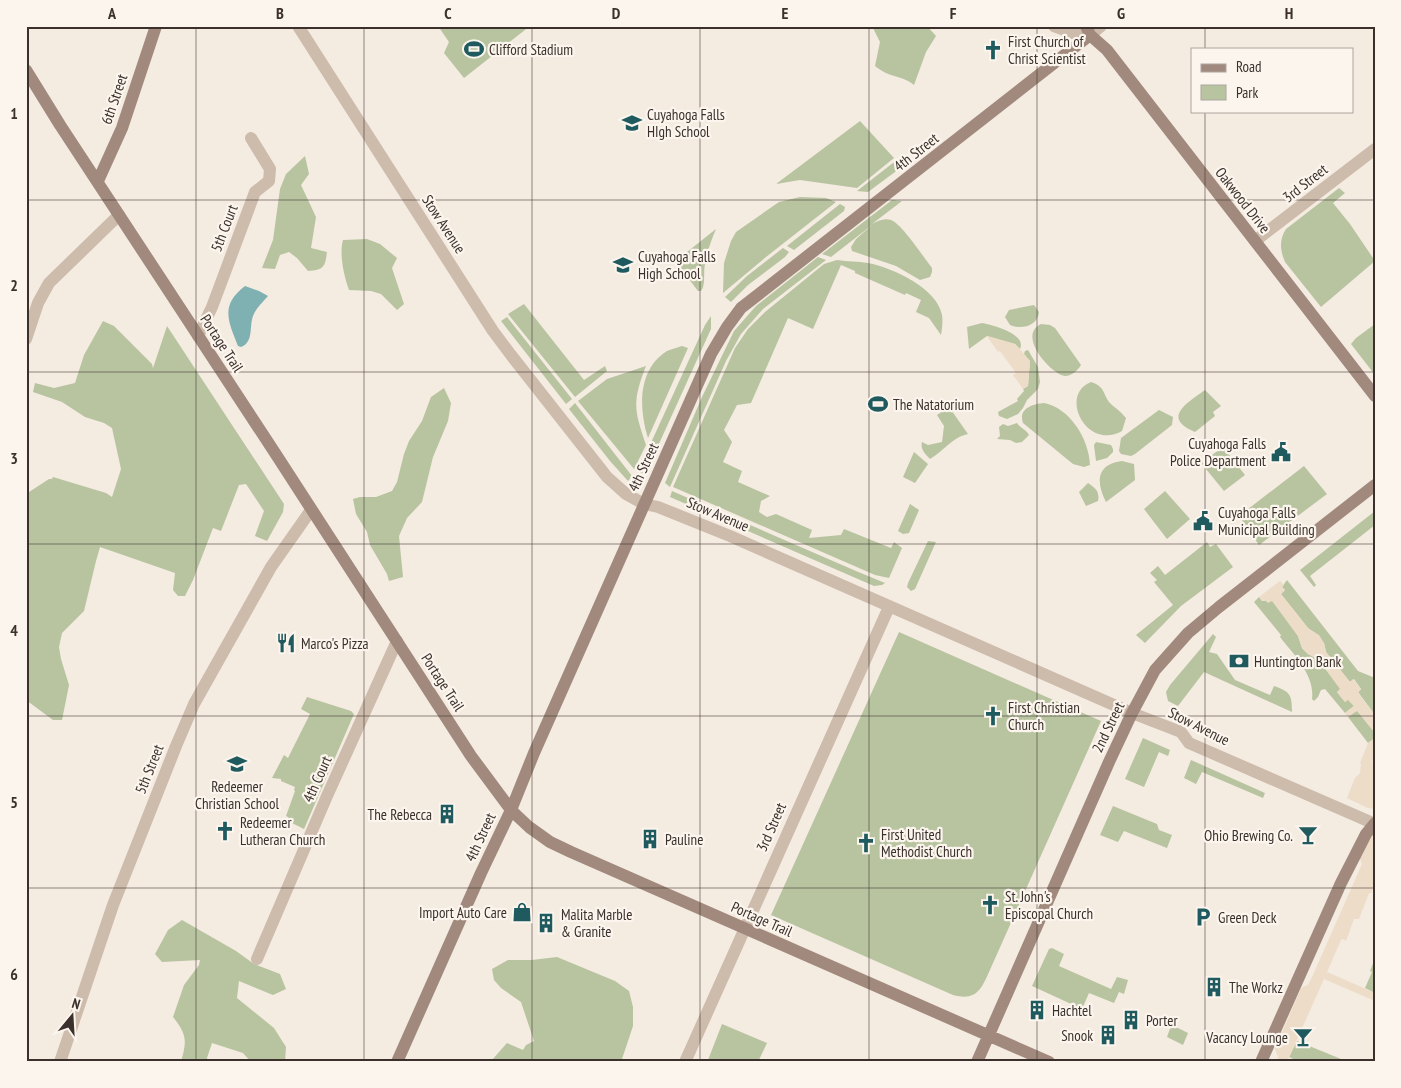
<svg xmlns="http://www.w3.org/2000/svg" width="1401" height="1088" viewBox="0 0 1401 1088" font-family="'PT Sans Narrow',sans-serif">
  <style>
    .green { fill: #b8c4a0 }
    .plaza { fill: #ecdcc8 }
    .water { fill: #7fb0b2 }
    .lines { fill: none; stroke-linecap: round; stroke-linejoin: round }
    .street { stroke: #cdbbac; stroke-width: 12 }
    .secondary { stroke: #a18a7d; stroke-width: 12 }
    .grid { fill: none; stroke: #3b302b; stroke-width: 1; stroke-opacity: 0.55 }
    .labels { text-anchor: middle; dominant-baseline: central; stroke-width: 4.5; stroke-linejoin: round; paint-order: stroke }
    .poi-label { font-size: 15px; fill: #3b302b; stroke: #fbf5ee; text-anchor: start }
    .street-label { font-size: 15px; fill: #3b302b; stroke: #fbf5ee }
    .neatline { fill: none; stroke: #3b302b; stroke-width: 2 }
    .grid-label { font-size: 16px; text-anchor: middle; font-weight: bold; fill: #3b302b }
  </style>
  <rect width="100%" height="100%" fill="#f4ebe1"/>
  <path class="green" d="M438,26H530L464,78L444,53L449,42Z
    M872,26H927L936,36L926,52L914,85C902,75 889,78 875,66L880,42Z
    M860,121L894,158L857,188L800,180L776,184Z
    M305,156L309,174L301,185L316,217L311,248L327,252C325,267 324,270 308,271L297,258L289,252L280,255L275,269L262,268L273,240L280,189L286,174Z
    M898,159L903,164L899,169L868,192L857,191Z
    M1339,188L1345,193L1333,203L1350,224L1375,261L1321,307L1285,262C1280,250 1279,240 1286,229Z
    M800,197L826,198L836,202L766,257L723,293L724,263L731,241L736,232L779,202Z
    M892,200L902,201L872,224C878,221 883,218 891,220C902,224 924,258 932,268V272L930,277L920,280L896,266L852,251L851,247L856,239L872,225L831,257L822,254Z
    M840,204L845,207L844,211L794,250L787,246Z
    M716,229C711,241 707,252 705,264C703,272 706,285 701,291H698L679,266L677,260Z
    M367,239L380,244L397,258L392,268L404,304L397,310L381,294L371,291L349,290C344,276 339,254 343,240Z
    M783,248L789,252L785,257L748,285L731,302L725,297L747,276Z
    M818,257L826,260L763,309L741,334L726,361L670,487L665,483L702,397L734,331L756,306Z
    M837,260C848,262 858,261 868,263C893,268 937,288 942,315C943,321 942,329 941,335L929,318L916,312L921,300L906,293L905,295L855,273V271L841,265L813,329L788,318L751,403L737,405L724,430L732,442L723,462L742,471L738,482L770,496L761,501L759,512L767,517L776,514L812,530L809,538L841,535L844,529L891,548L894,542L902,548L889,578L875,575L673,487L735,348L748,329L765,312L824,264Z
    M524,304L584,380L605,366L607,371L575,397L508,314Z
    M1034,305L1039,312C1038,326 1021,330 1010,325L1005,317L1009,310Z
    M711,316V329L648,468L644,474L638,471L705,325Z
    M507,317L572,399L566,404L501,321Z
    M103,321L114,326L152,364L153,368L167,326L284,504L283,512L267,541L255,536L264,511L246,484L239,485L221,531L213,528L193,580L185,596H178L173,590L175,573L100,547L96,561L84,611L62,633L59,647L61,659L69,685L62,720H53L26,700V494L49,479H52L53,477L106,493L112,497L121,469L112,428L104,423L85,417L62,402L33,392L35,383L54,388L75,383L84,355Z
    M982,323C993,325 1027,334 1020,349L1015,344L987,336L969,349L967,327Z
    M1041,324L1050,325L1055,328L1081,365C1078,370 1072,376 1065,376C1052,375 1016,336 1041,324Z
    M1375,324V375L1351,344L1356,338Z
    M682,346L688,348L648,438C639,409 637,370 667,351C671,349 677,348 682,346Z
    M1028,350L1038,367L1040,382L1038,389L1027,400L1023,408L1018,414L1007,419L999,416L998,412L1018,401L1017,399L1024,391L1023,389L1028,386L1030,361L1024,354L1025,351Z
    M646,366C632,402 634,410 646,445L634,469L578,401L607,379Z
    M1091,382C1107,387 1102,396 1112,405C1117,409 1121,412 1126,418L1122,431C1087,451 1058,395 1091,382Z
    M444,388L451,403L448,421L433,457L422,502L407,518L399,536L403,577L389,581L387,574L370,545L367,532L356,514L353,499L360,497H376L392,491L397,482L404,454L409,441L422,421L431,397Z
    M1205,390L1221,406L1213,412L1215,416L1195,432C1161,418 1187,403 1205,390Z
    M575,403L632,476L628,481L610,461L569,409Z
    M1044,403C1070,408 1089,439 1090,465L1084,467L1073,464L1023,423C1018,409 1032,404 1044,403Z
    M949,407L968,434C952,437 943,452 930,459C925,454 920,449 922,442L928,445L942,442L944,426L937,415Z
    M1159,410L1173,417L1172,425L1135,454L1131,456L1121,454L1119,451L1121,438Z
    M1017,423C1021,429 1026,429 1029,435L1022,442L1016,443L1010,440L997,439L1000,436L999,427L1003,424L1008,426Z
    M1096,442L1111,445L1113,449V452L1107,458L1096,461L1094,445Z
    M1223,447L1245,475L1224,491L1201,463Z
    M914,452L928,464L915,483L903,477Z
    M1122,461L1134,464L1135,480L1106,502C1096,483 1096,464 1122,461Z
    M1304,466L1327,494L1259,545L1239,516Z
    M1088,483C1095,488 1100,491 1098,501L1086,506L1079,492Z
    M672,491L856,571L885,583L882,585L874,586L670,497Z
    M1165,491L1190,519L1167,539L1144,509Z
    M910,504L919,510L909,533L903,534L898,531Z
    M1375,511V525L1310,576L1316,585L1314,587L1300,570Z
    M928,541L936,542L915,589L911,591L907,587L908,583Z
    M1207,542L1210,547L1216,544L1233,567L1181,606L1145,643L1136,635L1173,605L1154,582L1157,580L1150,573L1158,566L1165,575Z
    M1287,580L1358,671L1375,678V715L1358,692L1361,689L1354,679L1350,682L1326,652L1324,643L1308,628L1281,594L1285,590L1282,587Z
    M1259,597L1262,601L1272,600L1298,636L1302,648L1308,654L1318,659L1341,689L1337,692L1345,702L1348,699L1354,706L1345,713L1325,689L1321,690L1318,697L1314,701L1312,699C1315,675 1294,655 1280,637L1281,635L1254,602Z
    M899,632L1101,721L989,972C981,990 976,1001 953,995L771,915Z
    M1213,634L1216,637L1209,652L1217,654L1235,680L1270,695L1274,686C1290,692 1292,694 1292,712L1204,672L1178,706L1168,701L1166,692L1170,685Z
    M307,697L351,711L354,714L304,829L288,821V817L286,816L295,791L294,790L295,787L281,781V779L272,778L284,755L288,758L310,714L301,709Z
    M1357,710L1375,733V738L1368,743L1348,717Z
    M1143,738L1170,750L1168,756L1159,752L1144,787L1125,779Z
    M1191,760L1265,793L1263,798L1202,772L1196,784L1184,778Z
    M1113,806L1157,824L1159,830L1172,835L1167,848L1124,831L1118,842L1100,835Z
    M182,920L236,951L254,964L280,974L286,989L273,995L239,981L237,998L274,1028L286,1047L285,1062H251L243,1053L212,1043L207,1058L209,1062H181C187,1040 187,1035 173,1017L184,985L199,965L200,960L162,962L155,954L168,930Z
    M1052,948L1064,954L1059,966L1111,989L1117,977L1128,980L1124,994L1119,992L1114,1003L1089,993L1082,1009L1032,986L1049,949Z
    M557,957L615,981L629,991L633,1007V1026L621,1062H492V1060L507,1043L523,1050L526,1045L534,1041L521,1002L501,988L494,980L492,969L508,960H532Z
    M1375,958V993L1365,988L1372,972L1370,971Z
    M722,1024L767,1043L758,1062H712L708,1060Z
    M1171,1026H1174L1188,1033L1183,1045L1167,1037Z
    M1297,1041L1346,1061L1345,1062H1300L1289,1057Z"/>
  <path class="plaza" d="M987,336L1015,344L1024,354L1030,361L1028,386L1023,389L1013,375L1016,373L1000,351L998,352Z
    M1280,581L1284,585L1282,587L1285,590L1281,594L1308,628L1319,635L1324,643L1326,652L1350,682L1353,679L1361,689L1358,693L1375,715V733L1357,711L1348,717L1345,713L1354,706L1348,700L1345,702L1337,692L1340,689L1318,659L1308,654L1302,648L1298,636L1272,601L1268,603L1265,600L1262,601L1259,597Z
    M1375,738V759L1372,761L1375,764V770L1373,772L1375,773L1374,809L1368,808L1347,798L1355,778L1360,773L1361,764L1360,763L1368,743Z
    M1375,832V884L1371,893H1369L1359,919H1354L1346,941L1343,939L1341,940L1327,972L1375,993V1001L1324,979L1287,1062H1276L1278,1057L1275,1049L1301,988L1308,985L1313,975L1362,864L1359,856Z"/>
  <path class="water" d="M245,286L259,291L268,296C263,302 256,308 253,316C249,327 254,342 241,347L238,346C228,321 220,305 245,286Z"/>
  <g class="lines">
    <path class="street" d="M298,26L493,331L511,355L607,477L626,494L644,504L658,507L730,536L1132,713L1181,732L1189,743L1375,824
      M1054,26L1073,33L1090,35L1101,26
      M1255,241L1375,149
      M198,336L212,307L255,192L269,181L270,169L251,138
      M26,339L38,303L49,283L119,215
      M257,959L327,796L397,641
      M60,1062L113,905L176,746L194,704L271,567L311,510
      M685,1062L889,607"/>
    <path class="secondary" d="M1086,26L1090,35L1107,50L1375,396
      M26,70L60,125L277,456L471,756L511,810L529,827L550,842L571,852L1049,1062
      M98,181L122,128L156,26
      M397,1062L481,873L511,810L534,753L711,354L727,327L741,308L773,283L1090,35
      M977,1062L1109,762L1132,713L1155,670L1188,633L1219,607L1375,485
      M1261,1062L1341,883L1366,834L1375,823"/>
  </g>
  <path class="grid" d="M196,26V1062M364,26V1062M532,26V1062M700,26V1062M869,26V1062M1037,26V1062M1205,26V49M1205,111V1062M26,200H1375M26,372H1375M26,544H1375M26,716H1375M26,888H1375"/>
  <defs>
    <symbol id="stadium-bare" viewBox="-9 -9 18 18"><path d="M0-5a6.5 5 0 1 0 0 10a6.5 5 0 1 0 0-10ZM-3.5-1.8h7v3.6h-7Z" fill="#1f5a5e" stroke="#fbf5ee" stroke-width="2.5" paint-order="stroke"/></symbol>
    <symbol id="church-bare" viewBox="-9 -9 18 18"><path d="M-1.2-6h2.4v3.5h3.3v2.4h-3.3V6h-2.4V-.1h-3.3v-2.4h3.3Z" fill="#1f5a5e" stroke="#fbf5ee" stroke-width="2.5" paint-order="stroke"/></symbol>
    <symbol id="school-bare" viewBox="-9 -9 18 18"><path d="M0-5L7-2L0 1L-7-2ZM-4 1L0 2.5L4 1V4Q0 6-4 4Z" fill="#1f5a5e" stroke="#fbf5ee" stroke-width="2.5" paint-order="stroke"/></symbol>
    <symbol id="civic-bare" viewBox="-9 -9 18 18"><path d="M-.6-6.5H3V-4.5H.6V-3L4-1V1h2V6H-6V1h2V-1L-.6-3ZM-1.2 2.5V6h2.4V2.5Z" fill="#1f5a5e" stroke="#fbf5ee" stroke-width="2.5" paint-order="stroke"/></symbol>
    <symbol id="restaurant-bare" viewBox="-9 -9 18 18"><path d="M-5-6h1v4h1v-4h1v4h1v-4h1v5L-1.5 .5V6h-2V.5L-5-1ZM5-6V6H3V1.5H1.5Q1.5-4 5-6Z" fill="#1f5a5e" stroke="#fbf5ee" stroke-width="2.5" paint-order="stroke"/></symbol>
    <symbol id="bank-bare" viewBox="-9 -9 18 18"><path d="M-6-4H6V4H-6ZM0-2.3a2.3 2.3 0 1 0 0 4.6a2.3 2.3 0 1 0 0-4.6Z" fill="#1f5a5e" stroke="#fbf5ee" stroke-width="2.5" paint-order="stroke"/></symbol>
    <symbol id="building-bare" viewBox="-9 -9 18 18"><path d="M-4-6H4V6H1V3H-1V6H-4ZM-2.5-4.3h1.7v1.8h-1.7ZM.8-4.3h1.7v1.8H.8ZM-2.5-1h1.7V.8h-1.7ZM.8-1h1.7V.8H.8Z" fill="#1f5a5e" stroke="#fbf5ee" stroke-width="2.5" paint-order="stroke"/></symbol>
    <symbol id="bar-bare" viewBox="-9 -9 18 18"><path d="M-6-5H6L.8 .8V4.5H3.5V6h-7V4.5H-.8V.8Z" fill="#1f5a5e" stroke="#fbf5ee" stroke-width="2.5" paint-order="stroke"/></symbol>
    <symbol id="shop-bare" viewBox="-9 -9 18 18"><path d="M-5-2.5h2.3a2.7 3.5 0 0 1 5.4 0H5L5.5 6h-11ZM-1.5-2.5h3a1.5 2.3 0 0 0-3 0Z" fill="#1f5a5e" stroke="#fbf5ee" stroke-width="2.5" paint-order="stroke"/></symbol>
    <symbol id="parking-bare" viewBox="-9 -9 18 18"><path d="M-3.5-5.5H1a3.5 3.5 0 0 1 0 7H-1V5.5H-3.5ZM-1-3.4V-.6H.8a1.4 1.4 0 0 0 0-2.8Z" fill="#1f5a5e" stroke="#fbf5ee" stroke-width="2.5" paint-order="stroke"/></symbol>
  </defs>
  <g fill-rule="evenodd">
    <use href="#stadium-bare" x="460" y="35" width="28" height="28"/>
    <use href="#church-bare" x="979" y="36" width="28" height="28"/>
    <use href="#school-bare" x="618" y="109" width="28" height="28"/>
    <use href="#school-bare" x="609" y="251" width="28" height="28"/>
    <use href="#stadium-bare" x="864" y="390" width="28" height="28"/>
    <use href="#civic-bare" x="1267" y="438" width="28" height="28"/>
    <use href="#civic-bare" x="1189" y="507" width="28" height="28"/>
    <use href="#restaurant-bare" x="272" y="629" width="28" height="28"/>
    <use href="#bank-bare" x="1225" y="647" width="28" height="28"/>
    <use href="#church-bare" x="979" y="702" width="28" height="28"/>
    <use href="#school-bare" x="223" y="750" width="28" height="28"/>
    <use href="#building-bare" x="433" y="800" width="28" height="28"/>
    <use href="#church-bare" x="211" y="817" width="28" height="28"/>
    <use href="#bar-bare" x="1294" y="821" width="28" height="28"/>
    <use href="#building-bare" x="636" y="825" width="28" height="28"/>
    <use href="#church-bare" x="852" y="829" width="28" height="28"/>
    <use href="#church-bare" x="976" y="891" width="28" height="28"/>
    <use href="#shop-bare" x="508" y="898" width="28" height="28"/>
    <use href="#parking-bare" x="1189" y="903" width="28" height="28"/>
    <use href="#building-bare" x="532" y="909" width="28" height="28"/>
    <use href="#building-bare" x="1200" y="973" width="28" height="28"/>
    <use href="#building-bare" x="1023" y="996" width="28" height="28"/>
    <use href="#building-bare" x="1117" y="1006" width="28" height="28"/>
    <use href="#building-bare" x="1094" y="1021" width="28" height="28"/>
    <use href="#bar-bare" x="1289" y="1023" width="28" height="28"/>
  </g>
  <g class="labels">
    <g class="poi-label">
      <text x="1008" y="41">First Church of<tspan x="1008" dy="17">Christ Scientist</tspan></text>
      <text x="489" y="49">Clifford Stadium</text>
      <text x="647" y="114">Cuyahoga Falls<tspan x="647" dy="17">HIgh School</tspan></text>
      <text x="638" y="256">Cuyahoga Falls<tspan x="638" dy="17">High School</tspan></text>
      <text x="893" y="404">The Natatorium</text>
      <text x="1266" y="443" text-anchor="end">Cuyahoga Falls<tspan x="1266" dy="17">Police Department</tspan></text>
      <text x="1218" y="512">Cuyahoga Falls<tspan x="1218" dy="17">Municipal Building</tspan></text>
      <text x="301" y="643">Marco's Pizza</text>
      <text x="1254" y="661">Huntington Bank</text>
      <text x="1008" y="707">First Christian<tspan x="1008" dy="17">Church</tspan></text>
      <text x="237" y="786" text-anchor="middle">Redeemer<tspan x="237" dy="17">Christian School</tspan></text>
      <text x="432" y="814" text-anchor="end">The Rebecca</text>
      <text x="240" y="822">Redeemer<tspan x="240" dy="17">Lutheran Church</tspan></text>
      <text x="881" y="834">First United<tspan x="881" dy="17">Methodist Church</tspan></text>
      <text x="1293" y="835" text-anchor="end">Ohio Brewing Co.</text>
      <text x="665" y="839">Pauline</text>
      <text x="1005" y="896">St. John's<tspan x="1005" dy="17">Episcopal Church</tspan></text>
      <text x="507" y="912" text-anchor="end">Import Auto Care</text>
      <text x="561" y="914">Malita Marble<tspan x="561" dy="17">&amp; Granite</tspan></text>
      <text x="1218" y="917">Green Deck</text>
      <text x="1229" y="987">The Workz</text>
      <text x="1052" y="1010">Hachtel</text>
      <text x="1146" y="1020">Porter</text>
      <text x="1093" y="1035" text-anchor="end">Snook</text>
      <text x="1288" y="1037" text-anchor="end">Vacancy Lounge</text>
    </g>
    <g class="street-label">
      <text transform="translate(114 99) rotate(-71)">6th Street</text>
      <text transform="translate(916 152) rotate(-38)">4th Street</text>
      <text transform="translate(1305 183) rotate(-38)">3rd Street</text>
      <text transform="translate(1243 200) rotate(52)">Oakwood Drive</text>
      <text transform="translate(444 224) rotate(57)">Stow Avenue</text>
      <text transform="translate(224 228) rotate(-69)">5th Court</text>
      <text transform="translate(222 343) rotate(57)">Portage Trail</text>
      <text transform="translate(643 467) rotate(-65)">4th Street</text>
      <text transform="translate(718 514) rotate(23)">Stow Avenue</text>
      <text transform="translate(443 682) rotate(57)">Portage Trail</text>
      <text transform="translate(1199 726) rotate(27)">Stow Avenue</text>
      <text transform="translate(1108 727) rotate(-64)">2nd Street</text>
      <text transform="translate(149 769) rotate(-68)">5th Street</text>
      <text transform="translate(317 779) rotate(-66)">4th Court</text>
      <text transform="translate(771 827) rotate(-66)">3rd Street</text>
      <text transform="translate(480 837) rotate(-65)">4th Street</text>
      <text transform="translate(762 919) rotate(24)">Portage Trail</text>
    </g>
  </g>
  <rect width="1401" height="1088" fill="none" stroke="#fbf5ee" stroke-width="55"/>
  <rect x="1191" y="48" width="162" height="65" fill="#fbf5ee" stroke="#aea6a0"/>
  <rect x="1201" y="64" width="25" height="8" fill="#a18a7d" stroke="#aea6a0"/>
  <text x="1236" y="72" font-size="15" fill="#3b302b">Road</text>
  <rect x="1201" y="85" width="25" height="15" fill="#b8c4a0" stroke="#aea6a0"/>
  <text x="1236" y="98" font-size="15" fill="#3b302b">Park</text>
  <g transform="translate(72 1016) rotate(18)" stroke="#fbf5ee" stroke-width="4" paint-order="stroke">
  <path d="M0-4L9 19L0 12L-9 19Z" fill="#3b302b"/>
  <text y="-8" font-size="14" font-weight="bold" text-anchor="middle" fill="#3b302b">N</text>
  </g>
  <rect x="28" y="28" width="1346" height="1032" class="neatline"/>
  <g class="grid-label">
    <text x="112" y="19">A</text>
    <text x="280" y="19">B</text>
    <text x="448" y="19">C</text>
    <text x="616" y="19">D</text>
    <text x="785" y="19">E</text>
    <text x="953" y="19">F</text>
    <text x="1121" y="19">G</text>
    <text x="1289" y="19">H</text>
    <text x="14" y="119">1</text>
    <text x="14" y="291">2</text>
    <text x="14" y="464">3</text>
    <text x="14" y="636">4</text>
    <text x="14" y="808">5</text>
    <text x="14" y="980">6</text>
  </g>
</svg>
